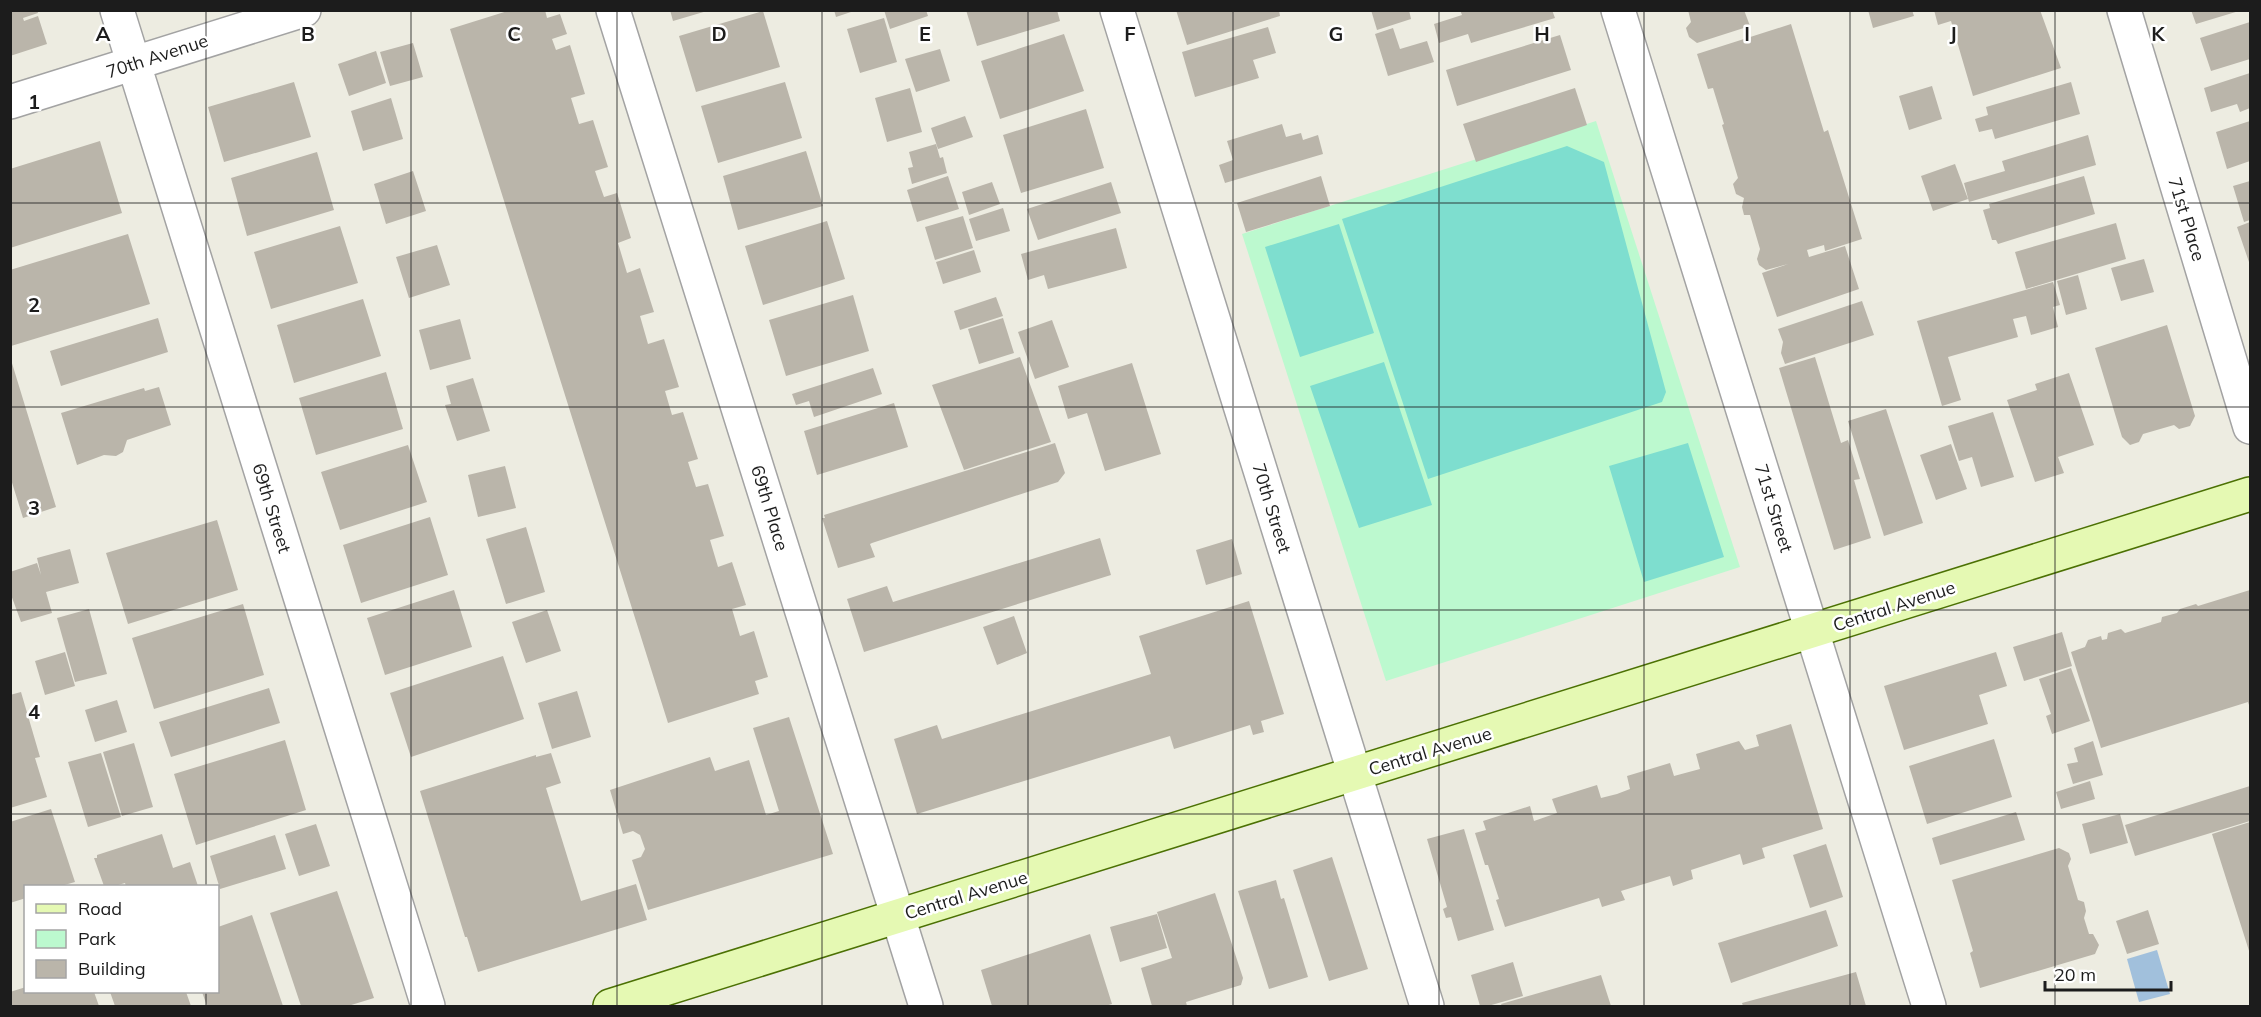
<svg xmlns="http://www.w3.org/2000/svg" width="2261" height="1017" viewBox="0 0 2261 1017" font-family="Mulish,sans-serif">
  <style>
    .park { fill: #bcf9cf }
    .pitch { fill: #7edecf }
    .water { fill: #a1c0dc }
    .building { fill: #bab5aa }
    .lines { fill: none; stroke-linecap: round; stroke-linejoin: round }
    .street-casing { stroke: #a3a3a3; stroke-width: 36 }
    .secondary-casing { stroke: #4c7104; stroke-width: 36 }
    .street { stroke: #fff; stroke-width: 33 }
    .secondary { stroke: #e5f9b3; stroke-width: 33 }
    .grid { fill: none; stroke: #1c1c1c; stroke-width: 1.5; stroke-opacity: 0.55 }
    .labels { text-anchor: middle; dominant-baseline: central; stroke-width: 5; stroke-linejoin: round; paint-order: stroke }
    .street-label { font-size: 18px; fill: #1c1c1c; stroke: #fff }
    .grid-label { font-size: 20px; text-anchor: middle; font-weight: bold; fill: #1c1c1c; stroke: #fff; stroke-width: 5; stroke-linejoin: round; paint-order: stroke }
  </style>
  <rect width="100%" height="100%" fill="#edece1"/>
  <path class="park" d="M1596,121L1740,567L1386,681L1242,234Z"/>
  <path class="pitch" d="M1567,146L1604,162L1666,392L1662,402L1428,479L1342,219Z
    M1339,224L1374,333L1300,357L1265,247Z
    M1384,362L1432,505L1359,528L1310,386Z
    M1688,443L1724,557L1644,582L1609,466Z"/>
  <path class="water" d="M2157,950L2170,994L2139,1002L2127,959Z"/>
  <path class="building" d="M10,10H37L38,13L23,18L24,21L38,16L47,44L10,56Z
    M511,10H545L547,18L560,14L567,34L552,39L556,50L570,45L585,94L571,98L579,124L593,120L608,167L595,171L599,183L604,197L617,193L631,238L618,243L627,273L640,268L654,312L640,316L648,344L664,339L679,387L665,391L672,415L683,412L698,459L688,462L696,487L708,484L724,536L710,540L718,567L732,562L746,605L732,609L740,636L754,631L768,677L755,681L759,694L668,723L450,29Z
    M670,10H707V11L673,21Z
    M834,10H854V11L836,17Z
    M884,10H926L928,16L890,29Z
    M966,10H1057L1060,21L977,46Z
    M1176,10H1279L1280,16L1187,45Z
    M1371,10H1409L1411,19L1377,30Z
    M1460,10H1552L1555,18L1471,43L1468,34L1439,43L1434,24L1462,15Z
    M1688,10H1744L1750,26L1697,43L1689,37L1686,28L1691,22Z
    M1868,10H1912L1914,16L1873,28Z
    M1934,10H2040L2061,68L1973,96L1951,21L1938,25Z
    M2191,10H2238L2239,11L2196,24Z
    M763,11L780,67L696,92L679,36Z
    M884,18L897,62L860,73L847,29Z
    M2250,22V59L2211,71L2200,38Z
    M1791,24L1824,132L1828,130L1862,239L1825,251L1824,245L1807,250L1809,257L1845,246L1859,289L1777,317L1762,273L1788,264L1766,270L1759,265L1757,259L1760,249L1750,215H1744L1742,207L1744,198L1736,194L1733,184L1738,178L1722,125L1724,124L1713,88L1708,89L1697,54Z
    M1268,27L1276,53L1253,60L1259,78L1195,97L1182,52Z
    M1393,28L1400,49L1427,41L1434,62L1388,76L1375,34Z
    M1064,34L1084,91L1000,119L981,61Z
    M1560,35L1571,70L1457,106L1446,70Z
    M413,43L423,77L390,86L380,52Z
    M940,49L950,81L916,92L905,59Z
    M376,51L386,83L349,96L338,64Z
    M2250,73V108L2240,112L2237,104L2211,112L2204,88Z
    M294,82L311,137L224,162L208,107Z
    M785,82L802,138L718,163L701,106Z
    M2071,82L2080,114L1995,139L1992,129L1979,132L1975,119L1988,115L1986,107Z
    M1932,86L1942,119L1909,130L1899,96Z
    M910,88L922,132L887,142L875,98Z
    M1575,88L1587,125L1476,162L1463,124Z
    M391,98L403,139L363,151L351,111Z
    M1086,109L1104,168L1021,193L1003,135Z
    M965,116L973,137L938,149L931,128Z
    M2250,121V161L2227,169L2216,132Z
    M1282,124L1286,137L1301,133L1303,140L1318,135L1323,154L1225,183L1219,165L1233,160L1227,141Z
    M2088,135L2096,165L1969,202L1964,183L2005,171L2002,161Z
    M100,141L122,213L10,248V169Z
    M936,144L940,158L943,157L947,173L912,184L908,168L913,167L909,152Z
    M806,151L823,206L738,230L723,176Z
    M317,152L334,210L247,236L231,178Z
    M1955,164L1968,199L1933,211L1921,176Z
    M413,171L426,211L386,224L374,184Z
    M948,176L959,209L917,222L907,190Z
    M1321,176L1330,206L1246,232L1237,203Z
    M2084,176L2095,214L1998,244L1996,240H1992L1983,210L1990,208L1989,204Z
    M2250,181V220L2244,222L2233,186Z
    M992,182L1000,204L969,215L962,192Z
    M1111,182L1121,213L1038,240L1027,209Z
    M1003,208L1010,231L976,241L969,219Z
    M963,216L973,248L935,260L925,227Z
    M827,221L845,279L763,305L745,246Z
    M2250,222V265L2237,227Z
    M2116,223L2126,259L2026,289L2015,252Z
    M340,226L358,283L271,309L254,252Z
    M1116,228L1127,268L1048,289L1044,275L1028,280L1021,254Z
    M128,234L150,304L11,346L10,270Z
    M437,245L450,285L409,298L396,257Z
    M974,250L981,272L943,284L936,262Z
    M2144,259L2154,292L2121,301L2111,268Z
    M2078,275L2087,309L2066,315L2057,281Z
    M2053,282L2060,305L2053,307L2058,327L2031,335L2026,316L2013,319L2018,337L1948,357L1961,400L1942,406L1917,321Z
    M853,295L869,351L786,376L769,320Z
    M996,297L1003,316L960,330L954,311Z
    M363,299L381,356L294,383L277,325Z
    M1862,301L1874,335L1785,364L1781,353L1783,342L1778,329Z
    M158,318L168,352L61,386L50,351Z
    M1003,318L1014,353L979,364L968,329Z
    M460,319L471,359L430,370L419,330Z
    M1052,320L1069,367L1035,379L1018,332Z
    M2167,325L2195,416L2190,426L2179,429L2174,425L2143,434L2139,442L2130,445L2122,437L2095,348Z
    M1020,357L1051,442L964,470L932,385Z
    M1815,357L1841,443L1848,440L1860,479L1854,480L1871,538L1834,550L1779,368Z
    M11,360L56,507L23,518L10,476Z
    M1132,363L1161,454L1105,471L1087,413L1068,419L1058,386Z
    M873,368L882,394L814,417L809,401L796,405L792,394Z
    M386,372L403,429L316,455L299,398Z
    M2069,373L2094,445L2058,457L2064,473L2035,482L2007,400L2037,390L2035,384Z
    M473,378L490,431L457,441L445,405L451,404L446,386Z
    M159,387L171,425L127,440L123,452L116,456L104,455L77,465L61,413L144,388L145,391Z
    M894,403L908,447L817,475L804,431Z
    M1886,409L1923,523L1884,536L1848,421Z
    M1993,412L2014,477L1981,487L1972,457L1959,461L1948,426Z
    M1055,443L1065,473L1058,482L872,543L870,544L875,557L838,568L822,518H825L824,515Z
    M1951,444L1967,489L1936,500L1920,455Z
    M408,445L427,502L340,530L321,472Z
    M505,466L516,508L478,517L468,475Z
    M430,517L448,575L361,603L343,545Z
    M217,520L238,590L128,624L106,553Z
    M526,527L545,592L506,604L486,539Z
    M1100,538L1111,575L864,652L847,599L887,586L893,602Z
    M1232,539L1242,574L1206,585L1196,550Z
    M70,549L79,583L46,592L52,613L21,622L10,592V572L37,563L41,575L37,558Z
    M454,590L472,647L385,675L367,618Z
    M2250,590V708L2248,702L2101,748L2071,652L2085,647L2088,640L2101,636L2102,640L2107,639L2108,633L2121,629L2125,633L2161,622L2162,617L2177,613L2180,609L2196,604L2198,606Z
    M1249,601L1284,714L1261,721L1264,732L1253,735L1250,725L1174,749L1170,736L917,814L894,739L937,725L942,739L1151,674L1139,636Z
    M243,604L264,675L154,709L132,638Z
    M89,609L107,674L75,682L57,618Z
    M547,610L561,651L526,663L512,622Z
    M1014,616L1027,653L997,665L983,627Z
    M2062,632L2072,666L2024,681L2013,647Z
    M65,652L75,686L45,695L35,661Z
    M1996,652L2007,686L1979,695L1988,724L1904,750L1884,686Z
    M503,656L524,719L411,757L390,693Z
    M2071,668L2090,721L2052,734L2046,716L2051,714L2039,679Z
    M269,688L280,723L171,757L159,722Z
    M577,691L591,737L552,749L538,703Z
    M21,692L40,757L35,758L47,797L10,808V695Z
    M117,700L127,732L95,742L85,710Z
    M789,717L833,854L648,910L632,860L641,857L645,849L640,835L633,831L623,834L610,790L710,757L715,771L749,760L766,815L779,811L753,728Z
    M1791,724L1823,829L1762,848L1765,858L1743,865L1740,854L1691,870L1693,879L1673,886L1670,876L1621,891L1625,900L1602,907L1599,898L1505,927L1496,900L1499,899L1488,865H1485L1475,833L1486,830L1483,821L1530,806L1534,821L1557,813L1552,799L1597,785L1601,798L1617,794L1630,789L1627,776L1670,763L1674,776L1700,769L1696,754L1739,741L1745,750L1759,746L1756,735Z
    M1994,739L2012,797L1927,824L1909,766Z
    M285,740L306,810L196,845L174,774Z
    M2093,741L2103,775L2073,784L2067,764L2078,762L2074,748Z
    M134,743L153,807L122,816L103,752Z
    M101,753L121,817L88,827L68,762Z
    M551,753L561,783L546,788L581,901L636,884L647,920L478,972L467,937H465L420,791L536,755V757Z
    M2090,781L2095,799L2061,809L2056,792Z
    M2250,786V821L2135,856L2125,825Z
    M51,809L75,882L61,886H26V898L10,903V822Z
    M2016,812L2025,840L1940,865L1932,838Z
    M2120,814L2128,843L2090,854L2082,824Z
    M2250,822V954L2212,834Z
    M316,824L330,866L299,876L285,834Z
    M1464,829L1494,930L1458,941L1451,917L1446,918L1443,909L1447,907L1427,839Z
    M162,834L173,868L190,862L198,886H126L125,883L115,886H104L94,858H97V855Z
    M275,835L286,869L220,889L210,856Z
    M1826,844L1843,897L1810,908L1793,855Z
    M2059,848L2069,853L2071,859L2068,866L2078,900L2084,902L2086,911L2084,918L2089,934H2093L2099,945L2095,954L1980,988L1970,953L1973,951L1952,880Z
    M1332,857L1368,969L1329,981L1293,870Z
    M1276,880L1281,899L1284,898L1308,977L1269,989L1238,891Z
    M337,891L374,998L348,1006H301L270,913Z
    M1215,893L1243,978L1241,985L1186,1002L1187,1006H1152L1141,968L1172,958L1157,912Z
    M1826,910L1838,946L1731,983L1718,943Z
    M2148,910L2159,944L2127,954L2116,921Z
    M1157,914L1167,948L1120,962L1110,927Z
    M252,915L283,1006H207L202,992H218V927Z
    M1090,934L1112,1004L1105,1006H992L981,970Z
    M1513,962L1523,996L1488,1006H1480L1471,975Z
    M1856,972L1866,1006H1743L1742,1003Z
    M1601,975L1611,1006H1502L1501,1004Z
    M26,987V992H94L99,1006H10V992Z
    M110,992H186L191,1006H115Z"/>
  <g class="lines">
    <defs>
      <path id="street" d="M117,10L428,1006
        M613,10L926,1006
        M1117,10L1427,1006
        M1618,10L1929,1006
        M2124,10L2250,427
        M10,102L304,10"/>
      <path id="secondary" d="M610,1006L2250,494"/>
    </defs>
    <use href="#street" class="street-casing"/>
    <use href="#secondary" class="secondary-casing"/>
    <use href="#street" class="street"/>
    <use href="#secondary" class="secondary"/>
  </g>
  <path class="grid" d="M206,10V886M411,10V1006M617,10V1006M822,10V1006M1028,10V1006M1233,10V1006M1439,10V1006M1644,10V1006M1850,10V1006M2055,10V1006M10,203H2250M10,407H2250M10,610H2250M10,814H2250M206,992V1006"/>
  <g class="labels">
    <g class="street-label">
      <text transform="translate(157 56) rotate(-18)">70th Avenue</text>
      <text transform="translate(2187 219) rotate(73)">71st Place</text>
      <text transform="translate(272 508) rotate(73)">69th Street</text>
      <text transform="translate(770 508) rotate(73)">69th Place</text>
      <text transform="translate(1272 508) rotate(73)">70th Street</text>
      <text transform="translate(1774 508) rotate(73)">71st Street</text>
      <text transform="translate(1894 606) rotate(-18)">Central Avenue</text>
      <text transform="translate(1430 751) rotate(-17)">Central Avenue</text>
      <text transform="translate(966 895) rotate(-17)">Central Avenue</text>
    </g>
  </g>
  <g class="grid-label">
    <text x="103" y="41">A</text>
    <text x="308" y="41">B</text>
    <text x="514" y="41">C</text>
    <text x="719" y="41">D</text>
    <text x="925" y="41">E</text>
    <text x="1130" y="41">F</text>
    <text x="1336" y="41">G</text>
    <text x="1542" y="41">H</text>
    <text x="1747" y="41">I</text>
    <text x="1953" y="41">J</text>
    <text x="2158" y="41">K</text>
    <text x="34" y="109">1</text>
    <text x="34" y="312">2</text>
    <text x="34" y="515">3</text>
    <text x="34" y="719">4</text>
  </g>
  <rect width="2261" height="1017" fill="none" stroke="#1c1c1c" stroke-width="24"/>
  <rect x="24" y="885" width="195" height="108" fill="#ffffff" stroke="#a4a4a4" stroke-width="1.5"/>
  <rect x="36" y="904" width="30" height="9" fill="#e5f9b3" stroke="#a4a4a4" stroke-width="1.5"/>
  <text x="78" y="915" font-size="18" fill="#1c1c1c">Road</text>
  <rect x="36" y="930" width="30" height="18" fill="#bcf9cf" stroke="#a4a4a4" stroke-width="1.5"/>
  <text x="78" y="945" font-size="18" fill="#1c1c1c">Park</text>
  <rect x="36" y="960" width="30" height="18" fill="#bab5aa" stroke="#a4a4a4" stroke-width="1.5"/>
  <text x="78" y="975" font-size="18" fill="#1c1c1c">Building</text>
  <path d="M2045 981v9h126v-9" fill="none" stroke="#1c1c1c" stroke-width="3"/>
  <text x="2054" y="981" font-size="18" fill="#1c1c1c" stroke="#ffffff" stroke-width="4.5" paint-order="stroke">20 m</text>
</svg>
